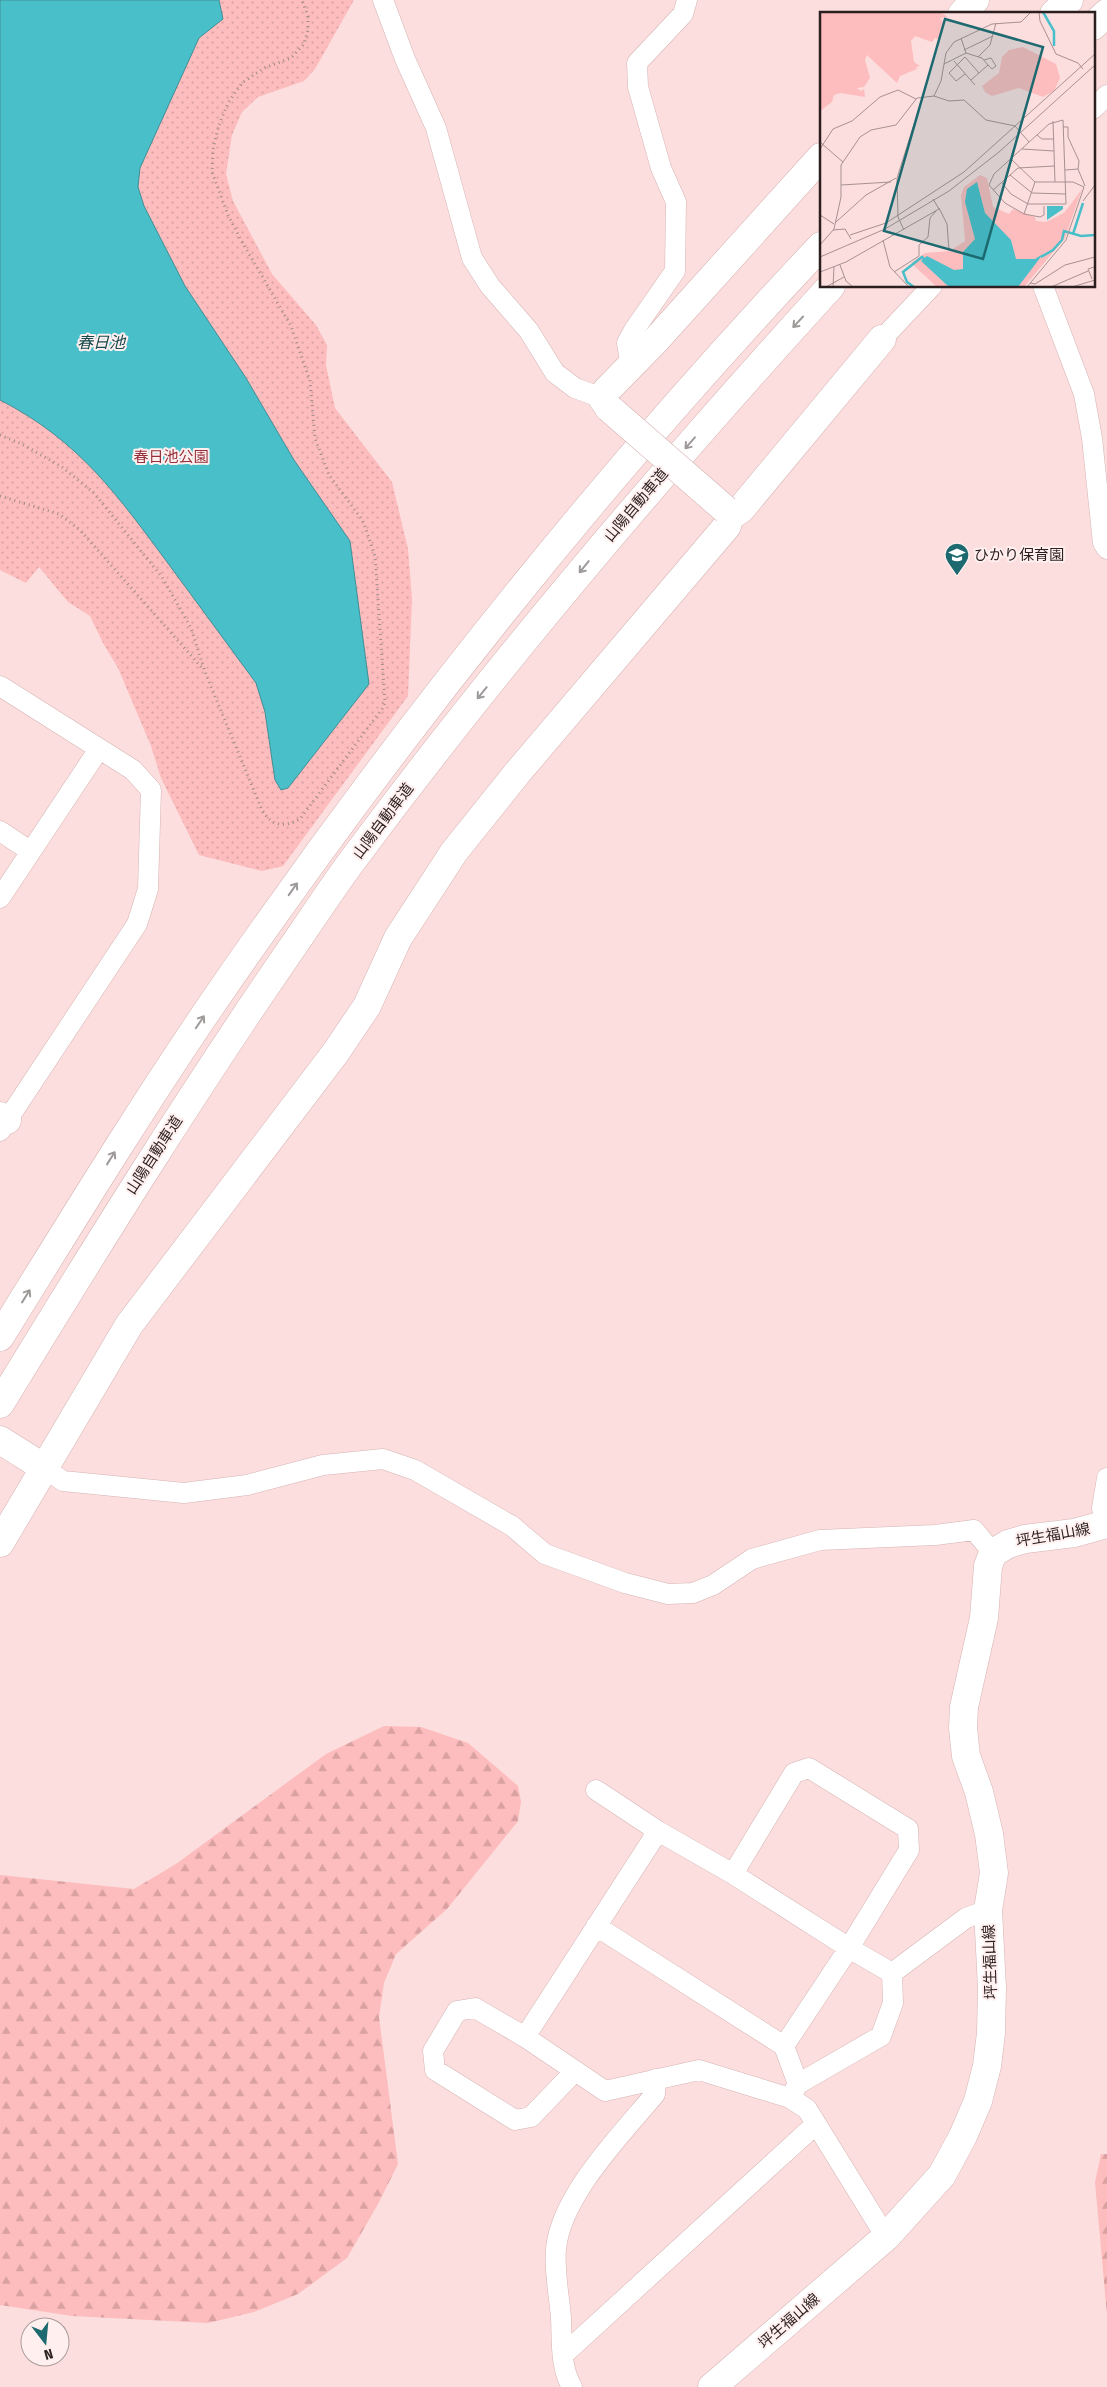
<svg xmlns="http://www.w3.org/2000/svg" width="1107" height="2387" viewBox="0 0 1107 2387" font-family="'Fira Sans Condensed','Noto Sans JP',sans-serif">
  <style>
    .green { fill: url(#green-dots) }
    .forest { fill: url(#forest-firs) }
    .water { fill: #49bfca; stroke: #408f96 }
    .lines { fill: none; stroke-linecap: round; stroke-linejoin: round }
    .street-casing { stroke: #d6b3b3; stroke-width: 21 }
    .secondary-casing { stroke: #d6b3b3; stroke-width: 29 }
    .highway-casing { stroke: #d6b3b3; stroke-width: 29 }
    .path { stroke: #a18a8a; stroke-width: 3; stroke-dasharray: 1 4; stroke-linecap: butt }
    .street { stroke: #fff; stroke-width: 20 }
    .secondary { stroke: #fff; stroke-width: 28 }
    .highway { stroke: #fff; stroke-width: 28 }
    .secondary-bridge-casing { stroke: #d6b3b3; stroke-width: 29; stroke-linecap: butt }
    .secondary-bridge { stroke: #fff; stroke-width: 28 }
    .oneway { stroke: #9f9a9a }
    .labels { text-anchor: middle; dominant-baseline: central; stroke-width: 4; stroke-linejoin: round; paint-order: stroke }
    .park-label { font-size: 15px; fill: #942f3b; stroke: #fff0ef }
    .street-label { font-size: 15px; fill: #2a1e1e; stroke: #fff0ef }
    .poi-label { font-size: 15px; fill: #2a1e1e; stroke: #fff0ef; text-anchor: start }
    .water-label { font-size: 16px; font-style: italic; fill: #164a4e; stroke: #fff0ef }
    .inset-river { fill: none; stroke: #49bfca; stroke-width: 2.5 }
    .inset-road { fill: none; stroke: #a89191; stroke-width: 1 }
    .view { fill: #1d6970; fill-opacity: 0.15; stroke: #1d6970; stroke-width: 2.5 }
    .inset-edge { fill: none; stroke: #2a1e1e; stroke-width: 2.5 }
  </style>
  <defs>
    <pattern id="green-dots" width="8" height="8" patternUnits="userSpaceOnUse" patternTransform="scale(1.25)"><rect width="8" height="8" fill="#fdbcbd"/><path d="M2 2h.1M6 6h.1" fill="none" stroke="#d9a1a2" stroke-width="1.8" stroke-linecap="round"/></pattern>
    <pattern id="forest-firs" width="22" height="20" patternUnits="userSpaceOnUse" patternTransform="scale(1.25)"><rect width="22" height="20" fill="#fdbcbd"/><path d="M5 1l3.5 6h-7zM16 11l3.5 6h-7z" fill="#d9a1a2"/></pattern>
  </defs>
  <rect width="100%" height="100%" fill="#fcdede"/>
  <path class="green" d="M0,0H354L315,69L304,81L258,97L242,112L232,135L226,174L233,201L272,274L316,325L327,345L326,365L335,408L392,482L408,549L412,599L408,696L283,866L262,871L199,855L161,778L151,746L118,668L103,643L90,616L68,602L39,567L26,583L0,570Z"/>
  <path class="forest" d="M384,1726L421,1727L468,1743L518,1786L521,1802L518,1821L447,1909L396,1954L384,1983L379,2017L398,2164L378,2204L347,2258L298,2294L254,2312L208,2323L72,2316L0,2305V1875L134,1889L176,1864L326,1754Z
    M1101,2154H1107V2315L1095,2182Z"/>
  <path class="water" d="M0,0H219L223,19L199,38L140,168L138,187L144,206L185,286L246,378L294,460L350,541L369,684L288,788L281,790L275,780L265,712L256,683C227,644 199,605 170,566C118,496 80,441 0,400Z"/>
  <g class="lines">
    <defs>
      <path id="street" d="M383,0L405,59L436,128L472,258L490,286L529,331L555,373L575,388L602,398
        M1093,109L1107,95
        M1043,286L1084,394L1092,438L1103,543L1107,549
        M882,339L932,286
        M634,363L629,355L627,343L634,330L675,271L676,202L661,168L638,87L637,63L683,14L687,0
        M0,686L133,770L151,790L148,889L137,924L0,1131
        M0,831L30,851
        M0,898L99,749
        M43,1467L63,1481L184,1493L247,1485L323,1465L383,1459L415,1470L512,1526L545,1554L625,1583L668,1594L693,1593L713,1585L752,1559L820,1540L935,1535L974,1530L993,1553
        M1106,1525L1102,1508L1107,1478
        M596,1790L658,1831L733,1874L849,1948L892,1973
        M733,1874L794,1773L809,1768L908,1829L909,1850L849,1948L784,2046
        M596,1926L784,2046L798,2084
        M525,2037L658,1831
        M575,2071L531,2117L515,2120L435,2070L433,2051L457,2011L475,2008L525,2037L605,2091L699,2070L790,2098L807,2109L886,2237
        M790,2098L798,2084L881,2036L893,2003L892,1973L966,1918L988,1910
        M563,2355L816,2124
        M572,2387C560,2367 562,2340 561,2317C559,2295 554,2270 556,2249C561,2195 622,2134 655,2094V2079"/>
      <path id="secondary" d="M962,14L975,0
        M609,408L602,398L607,390L656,340L821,157
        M0,1116L7,1120
        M0,1440L43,1467
        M0,1543L129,1325L336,1052L367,1006L398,938L454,852L518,772L727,526L729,517L741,509L882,339
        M712,2387L886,2237L942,2175L963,2136L978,2101L987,2066L991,2033L992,1988L988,1910L994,1873L989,1834L979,1792L966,1756L963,1728L964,1707L984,1618L988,1566L993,1553L1008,1544L1025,1539L1074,1533L1107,1524"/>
      <path id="highway" d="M1054,14L1069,0
        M1093,26L1107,13
        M0,1337C70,1224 139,1111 214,1001C397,735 599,481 821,246
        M0,1404C93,1252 186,1102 287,955C310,922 331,889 355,857C503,658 664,469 831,286"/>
    </defs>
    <use href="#street" class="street-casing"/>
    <use href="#secondary" class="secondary-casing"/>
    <use href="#highway" class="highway-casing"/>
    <path class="path" d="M0,435L22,444L62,467L94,493L162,577L191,628L205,672L262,810C272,826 283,828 300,819L382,709L385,702L375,556L363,521L329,475L315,438L310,381L291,326L241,240L228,215L212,172L213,149L219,125L228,103L242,83L264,68L291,58L304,44L308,30V16L302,0
      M0,496L59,514L80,530L203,669"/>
    <use href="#street" class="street"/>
    <use href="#secondary" class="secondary"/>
    <use href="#highway" class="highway"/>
    <defs>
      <path id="secondary-bridge" d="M609,408L726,510"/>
    </defs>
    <use href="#secondary-bridge" class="secondary-bridge-casing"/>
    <use href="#secondary-bridge" class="secondary-bridge"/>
  </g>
  <defs><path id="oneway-shaft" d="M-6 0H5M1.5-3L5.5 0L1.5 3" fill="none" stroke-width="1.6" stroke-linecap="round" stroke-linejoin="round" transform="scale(1.25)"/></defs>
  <g class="oneway">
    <use href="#oneway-shaft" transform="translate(798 322) rotate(133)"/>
    <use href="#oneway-shaft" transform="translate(690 443) rotate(131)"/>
    <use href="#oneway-shaft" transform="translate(584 567) rotate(129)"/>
    <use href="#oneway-shaft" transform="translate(482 693) rotate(129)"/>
    <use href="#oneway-shaft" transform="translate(293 889) rotate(-55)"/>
    <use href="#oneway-shaft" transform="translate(200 1022) rotate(-56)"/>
    <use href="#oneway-shaft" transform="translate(111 1158) rotate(-58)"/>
    <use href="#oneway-shaft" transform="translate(26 1296) rotate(-58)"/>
  </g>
  <defs>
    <symbol id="school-pin" viewBox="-11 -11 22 30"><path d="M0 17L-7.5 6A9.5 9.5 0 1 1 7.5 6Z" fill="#1d6970" stroke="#fff0ef"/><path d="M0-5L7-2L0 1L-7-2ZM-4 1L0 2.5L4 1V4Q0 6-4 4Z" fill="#fff"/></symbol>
  </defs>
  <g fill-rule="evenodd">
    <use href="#school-pin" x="943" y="541" width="28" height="38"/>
  </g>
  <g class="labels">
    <g class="park-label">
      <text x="171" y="457">春日池公園</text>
    </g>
    <g class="street-label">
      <text transform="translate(636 505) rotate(-50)">山陽自動車道</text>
      <text transform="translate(383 821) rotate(-53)">山陽自動車道</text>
      <text transform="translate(154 1155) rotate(-57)">山陽自動車道</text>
      <text transform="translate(1053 1535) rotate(-10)">坪生福山線</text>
      <text transform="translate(990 1962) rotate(-92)">坪生福山線</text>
      <text transform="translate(789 2321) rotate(-41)">坪生福山線</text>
    </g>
    <g class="poi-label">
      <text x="974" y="555">ひかり保育園</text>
    </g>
    <g class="water-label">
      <text x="101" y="342">春日池</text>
    </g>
  </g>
  <g transform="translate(820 12)">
    <rect width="275" height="275" fill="#fcdede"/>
    <path d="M160,163L167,166L173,195L189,202L193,197L215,205L216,209L226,210L244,201L262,177L245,226L204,275H117L91,251L105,241L130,239L145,229L141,183L144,175Z" fill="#fdbcbd"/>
    <path d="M0,0H120L128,5L120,6L124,11L120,28L115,26L112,30L95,24L91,29L94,50L100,54L96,55L97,57L80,64L77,71L47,43L45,48L50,66L44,75L37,76L41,79L44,77L45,85L21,81L14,83L12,90L0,99ZM203,35L236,52L240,66L234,79L223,85L199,76L172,84L165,80L162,74L179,61L182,45L189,38Z" fill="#fdbcbd"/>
    <path d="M157,170L165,201L191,228L196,247H215L223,242L198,275H129L101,249L107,244L134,258L143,257V240L155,227L145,190L147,177ZM227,194H243V197L227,208Z" fill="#49bfca"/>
    <path class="inset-river" d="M223,0L234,19V34M253,222L263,191M221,245L233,238L242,228L244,219L261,224L275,223M94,275L87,270L83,260L102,245L105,248"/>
    <path class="inset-road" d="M219,0L220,9L236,42L258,51L263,57M141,26L146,41L162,46L168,53L172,57L176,54L171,46L164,48M144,38L173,24M145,45L129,61L136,69L145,62M145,45L159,61M158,45L170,33L176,11M134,49L155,73M124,52L146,41M151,68L168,53M114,84L129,89L144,88L166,108L195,114L209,130M233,109L235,170M243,115H248V125L259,149L258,157L245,158M275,118V138M217,123L222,127H233M1,131L23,150M0,137L13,117L32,109L60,85L78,78L96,87M202,137L234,139M191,147L215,170H253L264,175L246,228L207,275M258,157L265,174M190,163L212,181L246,182M182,171L191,182L208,192H246L243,108L229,112L174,162L169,173L185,191L204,202L220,205L224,203V194M21,173L71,170M173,178L198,156L234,154M263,189L275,173M119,196L127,212L129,238M204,202L215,170M0,203L14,212M16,210L46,183L76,166M13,218L25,217L31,227M84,218L78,205L77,166L103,84M30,223L66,211L144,160L275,42M63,228L70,255L89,275M0,233L14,217L21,185V153L40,125L51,118L76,113L97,86L114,84L121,69L126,41L134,30L172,12L201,10L211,0M0,245L65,217L129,179L179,140L275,53M20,253L26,269L33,275M0,260L26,250L119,197L113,187M74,260L99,244V233L108,225L110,206L116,199M272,267L268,257L274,255M210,271L215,272L245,253L275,245M6,275L24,265M13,275L14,255M231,275L268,259M252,275L275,268"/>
    <path class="view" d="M125,7L223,35L163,247L64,219Z"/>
    <rect width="275" height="275" class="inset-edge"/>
  </g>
  <g transform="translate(45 2342) rotate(164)"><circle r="24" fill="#fff0ef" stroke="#aa9c9b"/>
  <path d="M0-4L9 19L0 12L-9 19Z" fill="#1d6970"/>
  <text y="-8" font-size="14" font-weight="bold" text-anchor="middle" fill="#2a1e1e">N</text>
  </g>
</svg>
